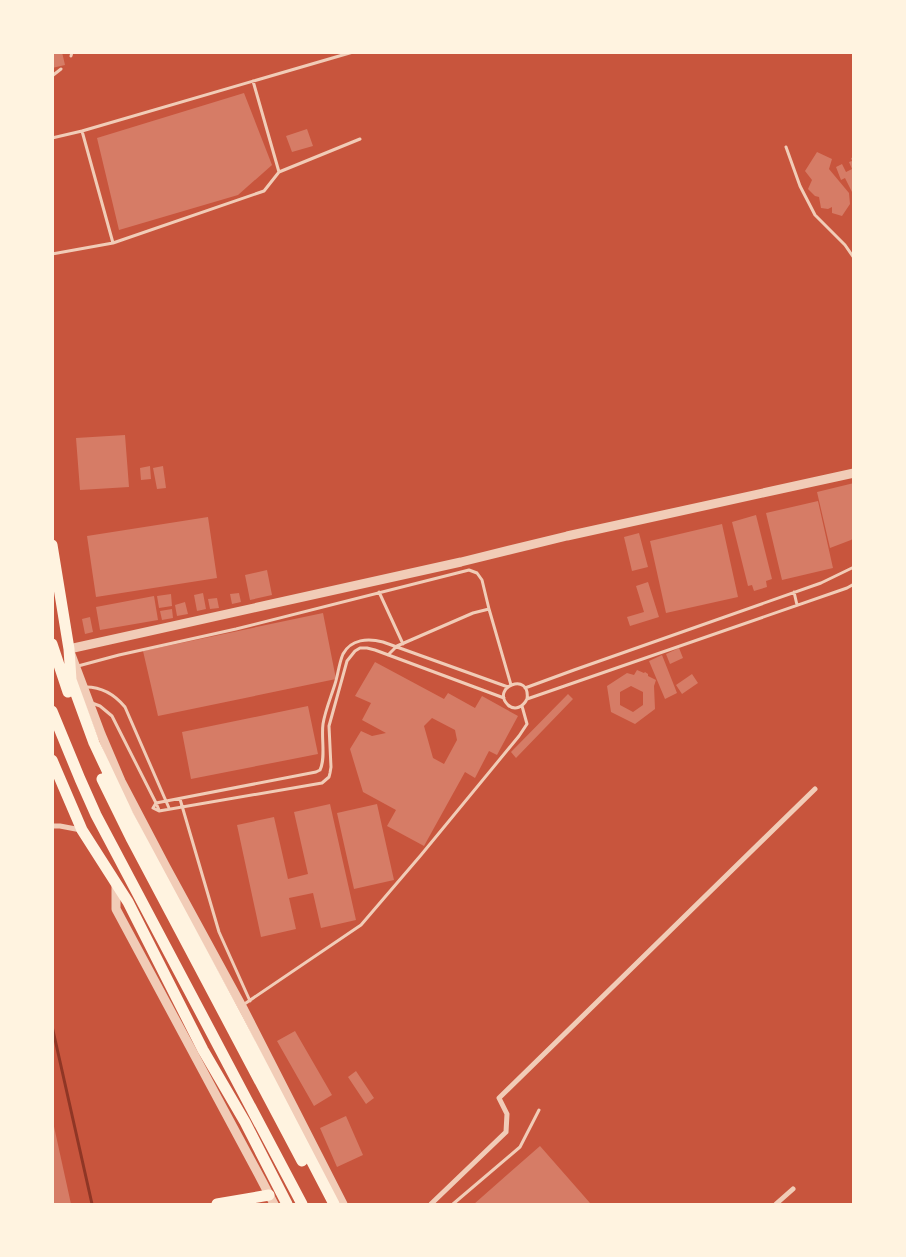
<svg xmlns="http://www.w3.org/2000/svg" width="906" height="1257" viewBox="0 0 906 1257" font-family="Lora,serif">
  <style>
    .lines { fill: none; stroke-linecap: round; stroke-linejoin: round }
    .stream { stroke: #8f3625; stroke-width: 3 }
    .building { fill: #d67c66; fill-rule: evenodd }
    .service { stroke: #f1ccb7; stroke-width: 3 }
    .minor { stroke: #f1ccb7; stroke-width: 5 }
    .tertiary { stroke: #f1ccb7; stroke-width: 9 }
    .trunk { stroke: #fff3e0; stroke-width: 11 }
  </style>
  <rect width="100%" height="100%" fill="#c8553d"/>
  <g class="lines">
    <path class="stream" d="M52,1026L92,1204"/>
  </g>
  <path class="building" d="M52,52H62L65,65L52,68Z
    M244,93L272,165L238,195L119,230L97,138Z
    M307,129L313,146L292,152L286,136Z
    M817,152L832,159L829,169L849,193L850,204L842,216L832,213V207L828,209L821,208L819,197L815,196L808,189L812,180L805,171Z
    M854,157V196L845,178L841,180L836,167L842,164L846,172L852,169L849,162L852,161L851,158Z
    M125,435L129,487L80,490L76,438Z
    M150,466L151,479L141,480L140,468Z
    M163,466L166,488L157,489L153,468Z
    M854,483V538L851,540L830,548L817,492Z
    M818,501L833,568L782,580L766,513Z
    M756,515L772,579L766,581L767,587L754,591L752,585L748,586L732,522Z
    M208,517L217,578L96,597L87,536Z
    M722,524L738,597L666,613L650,541Z
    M639,533L648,567L632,571L624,537Z
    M267,570L272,595L250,600L245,575Z
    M648,582L659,617L630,626L627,617L644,612L636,586Z
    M203,593L206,609L197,611L194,595Z
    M239,593L241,602L232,604L230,594Z
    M171,594L172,606L159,608L157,596Z
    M154,596L158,620L100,630L96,607Z
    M217,598L219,608L210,609L208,599Z
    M185,602L188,614L177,616L175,605Z
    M172,609L173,618L162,620L160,611Z
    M323,613L336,679L158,716L143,651Z
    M90,617L93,632L85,634L82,619Z
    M679,648L683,658L670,664L666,654Z
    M662,655L677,693L665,699L649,661Z
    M375,662L444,699L448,693L475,708L482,696L518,716L497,755L489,751L475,778L465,772L424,846L387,826L396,810L363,792L350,749L361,731L372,736L386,733L362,720L371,703L355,696ZM432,718L455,730L457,740L444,764L433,758L424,726Z
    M637,670L644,673L645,672L648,674V676L656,680L654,686L655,709L635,724L611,712L607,686L627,673L634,675ZM631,686L643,692V705L633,712L620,705V692Z
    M692,674L698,683L682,694L676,685Z
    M568,694L573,699L516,758L511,752Z
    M308,706L318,754L191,779L182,732Z
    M330,804L356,920L321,928L313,893L289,898L296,929L261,937L237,825L274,817L288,879L308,874L294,812Z
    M377,804L394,880L354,889L337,813Z
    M295,1031L332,1095L314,1106L277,1041Z
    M356,1071L374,1098L366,1104L348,1077Z
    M346,1116L363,1155L337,1167L320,1128Z
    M52,1122H53L71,1204H52Z
    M540,1146L590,1203L588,1204H474Z"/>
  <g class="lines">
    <path class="service" d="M71,56L72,52
      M52,76L61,69
      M52,138L82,131
      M786,147L800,186L815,215L845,245L854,258
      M279,172L360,139
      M113,243L264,191L279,172L253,81
      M52,254L113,243L82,131L353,52
      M379,592L403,644
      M794,592L797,605
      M388,655L397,646L473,613L489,609L511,685
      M78,666L119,655L236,629L469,570L477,573L482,580L489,609
      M86,687C102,687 115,695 125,707L169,808
      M525,688L574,670L821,583L854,567
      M504,698L375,650L367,648H360L355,651L347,661L329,726L331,767L330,773L329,777L322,783L159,811L153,808L156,803L316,772L320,770C326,758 321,738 323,724C325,711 331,697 335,684C338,675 339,663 343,654C351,639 368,638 383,642L508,687
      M527,699C531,671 490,687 508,705C515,711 523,707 527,699L847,588L854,584
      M92,703L100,706L112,716L156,803L159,810
      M180,799L219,932L250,1001
      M243,1005L361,925L421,855L519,736L527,724L522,706
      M453,1204L520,1147L539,1110"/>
    <path class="minor" d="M52,826H60L81,830
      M431,1204L506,1132L507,1114L499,1098L815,789
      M776,1204L793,1189"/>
    <path class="tertiary" d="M116,883V909L262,1181L274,1204
      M343,1204L244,1010L166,867L121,781L101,734L69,649L461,562L567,536L854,473"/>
    <path class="trunk" d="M52,545L69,649L71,680L94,743L128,815L235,1014L334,1204
      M52,644L68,692
      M52,711L80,779L96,815L302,1204
      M52,760L82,830L128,902L203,1050L245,1122L287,1204
      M102,779L132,840L302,1161
      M217,1204L269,1195"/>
  </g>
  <rect width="906" height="1257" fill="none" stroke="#fff3e0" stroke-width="108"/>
</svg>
